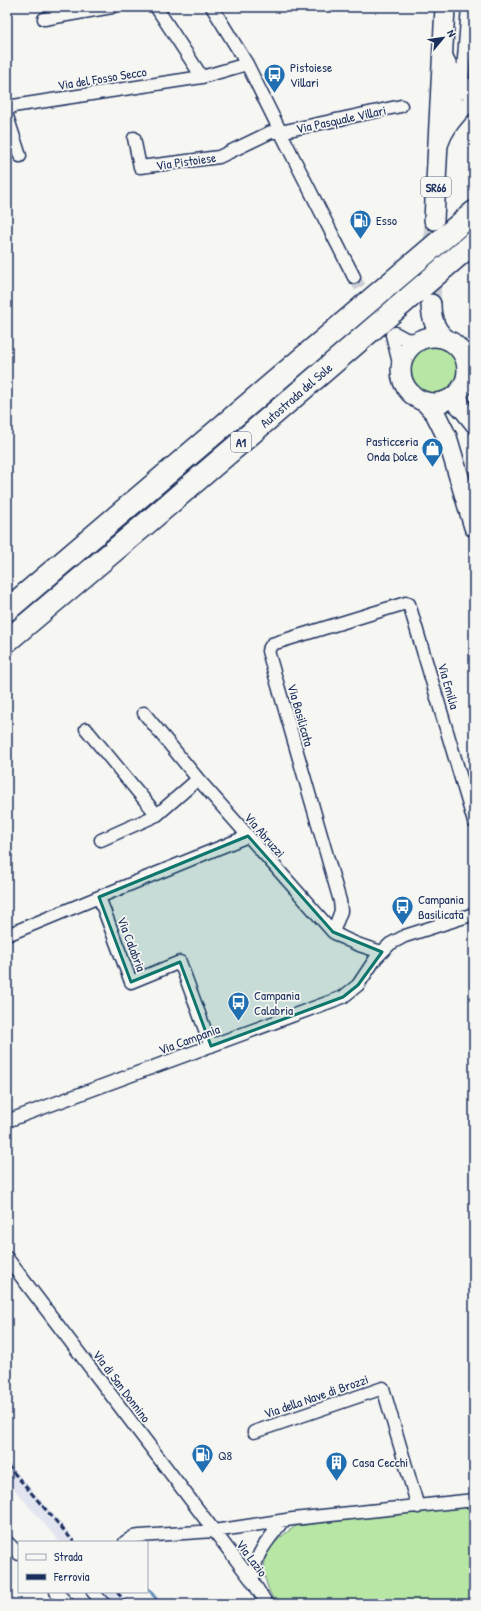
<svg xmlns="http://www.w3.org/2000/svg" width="481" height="1611" viewBox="0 0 481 1611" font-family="'Patrick Hand',sans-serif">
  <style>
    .built { fill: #e2e5f0 }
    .green { fill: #b7e6a5; stroke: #698a82 }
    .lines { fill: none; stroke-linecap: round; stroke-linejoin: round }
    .stream { stroke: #6891bc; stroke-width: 3 }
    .street-tunnel { stroke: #caced4; stroke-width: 12; stroke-dasharray: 12 6; stroke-linecap: butt }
    .primary-tunnel { stroke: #caced4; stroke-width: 19; stroke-dasharray: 19 10; stroke-linecap: butt }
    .street-casing { stroke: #1b2f5e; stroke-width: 15 }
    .secondary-casing { stroke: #1b2f5e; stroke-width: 20 }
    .primary-casing { stroke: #1b2f5e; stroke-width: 22 }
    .highway-casing { stroke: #1b2f5e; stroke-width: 25 }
    .street { stroke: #f6f6f2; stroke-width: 12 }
    .secondary { stroke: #f6f6f2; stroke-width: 17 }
    .primary { stroke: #f6f6f2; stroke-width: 19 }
    .highway { stroke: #f6f6f2; stroke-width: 22 }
    .rail { stroke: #1b2f5e; stroke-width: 3; stroke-dasharray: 6 3; stroke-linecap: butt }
    .marked { fill: #0f766e; fill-opacity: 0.2; stroke: #0f766e; stroke-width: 3; stroke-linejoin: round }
    .labels { text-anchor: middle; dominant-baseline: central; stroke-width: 3.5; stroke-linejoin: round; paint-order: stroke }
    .shield { fill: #f6f6f2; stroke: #5d6b8a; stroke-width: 1 }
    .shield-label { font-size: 12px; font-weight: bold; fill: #1b2f5e }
    .poi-label { font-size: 13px; fill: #1b2f5e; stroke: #f6f6f2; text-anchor: start }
    .street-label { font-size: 13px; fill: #1b2f5e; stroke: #f6f6f2 }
  </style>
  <rect width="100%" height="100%" fill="#f6f6f2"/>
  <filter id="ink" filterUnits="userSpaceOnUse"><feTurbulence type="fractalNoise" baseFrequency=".025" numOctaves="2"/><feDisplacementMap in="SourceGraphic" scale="8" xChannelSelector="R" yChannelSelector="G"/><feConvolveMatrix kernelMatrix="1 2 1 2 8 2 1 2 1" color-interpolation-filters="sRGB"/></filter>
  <g filter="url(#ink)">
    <path class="built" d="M7,1461L77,1542H60L7,1481Z
      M103,1592H120L130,1604H113Z"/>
    <path class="green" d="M407 370a26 26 0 1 1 52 0a26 26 0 1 1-52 0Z
      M474,1505V1604H281L279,1602H275C255,1567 263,1547 296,1526Z"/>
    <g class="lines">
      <path class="stream" d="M147,1587L160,1604"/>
      <path class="street-tunnel" d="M354,277L367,299L386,325"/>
      <path class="primary-tunnel" d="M431,303L434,220"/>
      <defs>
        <path id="street" d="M156,7L202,77L247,64
          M212,7L247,64L294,159L354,277
          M44,19L112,7
          M462,84L468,7
          M7,111L13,106L202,77
          M7,116L20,156
          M134,138L140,167L219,157L271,132H280L401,106
          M395,333L406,339L421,340
          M392,335L401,371
          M460,391L466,414
          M449,400L462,413L474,428
          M144,713L198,779L333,932C348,942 364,947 382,952
          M86,729L157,815
          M101,840L157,815L198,779
          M333,932L341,911L340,901L268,651L272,644L406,603L409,604L474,822
          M7,935L99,897
          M211,1046L180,962L131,982L99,897L248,836
          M7,1121L343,997L358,985L376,958L390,944L405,936L474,914
          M7,1258L253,1582L267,1604
          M254,1432L383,1388L418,1507
          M7,1542L19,1554
          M125,1542L133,1537L140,1536L214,1531L293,1519L474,1500
          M253,1582C253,1555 267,1542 282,1522
          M56,1592L68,1604
          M93,1592L104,1604"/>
        <path id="secondary" d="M442,52C448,67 457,86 474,91
          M468,89L458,90L440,100C454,109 458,109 474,104
          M439,145C444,129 453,119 464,107"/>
        <path id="primary" d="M434,220L445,7
          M431,304C431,318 436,333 449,341
          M401 370a33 33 0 1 1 66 0a33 33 0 1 1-66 0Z
          M425,402L435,413L447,437L474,527"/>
        <path id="highway" d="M7,610L474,212
          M7,641L148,522L474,242"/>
      </defs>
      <use href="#street" class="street-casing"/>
      <use href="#secondary" class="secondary-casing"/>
      <use href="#primary" class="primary-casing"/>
      <use href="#highway" class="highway-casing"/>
      <use href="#street" class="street"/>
      <use href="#secondary" class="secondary"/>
      <use href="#primary" class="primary"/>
      <use href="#highway" class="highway"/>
      <path class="rail" d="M7,1465L74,1542
        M117,1592L127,1604"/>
    </g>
  </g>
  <path class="marked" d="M248,836L333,932L382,952L358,985L343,997L211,1046L180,962L131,982L99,897Z"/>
  <defs>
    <symbol id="bus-pin" viewBox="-11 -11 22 30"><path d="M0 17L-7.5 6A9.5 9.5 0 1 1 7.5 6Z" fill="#1f6fb2" stroke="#f6f6f2"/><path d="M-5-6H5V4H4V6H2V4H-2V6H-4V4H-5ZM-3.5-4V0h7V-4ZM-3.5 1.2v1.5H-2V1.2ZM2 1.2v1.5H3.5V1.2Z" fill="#fff"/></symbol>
    <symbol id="fuel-pin" viewBox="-11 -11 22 30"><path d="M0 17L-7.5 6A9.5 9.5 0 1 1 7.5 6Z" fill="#1f6fb2" stroke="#f6f6f2"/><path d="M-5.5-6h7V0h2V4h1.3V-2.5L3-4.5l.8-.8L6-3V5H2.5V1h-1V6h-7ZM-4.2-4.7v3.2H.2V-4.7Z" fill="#fff"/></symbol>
    <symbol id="shop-pin" viewBox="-11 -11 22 30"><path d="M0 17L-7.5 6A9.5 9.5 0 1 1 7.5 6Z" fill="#1f6fb2" stroke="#f6f6f2"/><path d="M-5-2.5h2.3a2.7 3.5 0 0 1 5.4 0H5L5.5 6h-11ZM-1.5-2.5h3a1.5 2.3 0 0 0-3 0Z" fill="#fff"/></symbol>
    <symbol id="building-pin" viewBox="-11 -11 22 30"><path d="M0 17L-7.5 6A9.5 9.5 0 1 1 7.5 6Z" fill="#1f6fb2" stroke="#f6f6f2"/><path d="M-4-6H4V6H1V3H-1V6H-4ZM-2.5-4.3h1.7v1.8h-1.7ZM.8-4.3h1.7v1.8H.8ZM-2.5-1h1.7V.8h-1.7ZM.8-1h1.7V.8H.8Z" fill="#fff"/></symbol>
  </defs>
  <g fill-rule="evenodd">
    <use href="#bus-pin" x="262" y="62" width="25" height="34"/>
    <use href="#fuel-pin" x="348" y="208" width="25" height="34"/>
    <use href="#shop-pin" x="420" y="436" width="25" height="34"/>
    <use href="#bus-pin" x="390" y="894" width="25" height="34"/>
    <use href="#bus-pin" x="226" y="990" width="25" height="34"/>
    <use href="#fuel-pin" x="190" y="1442" width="25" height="34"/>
    <use href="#building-pin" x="324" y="1450" width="25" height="34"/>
  </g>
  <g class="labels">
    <g class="shield">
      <rect x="421" y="177" width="30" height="20" rx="3"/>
      <rect x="231" y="432" width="20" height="20" rx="3"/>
    </g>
    <g class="shield-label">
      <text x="436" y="187">SR66</text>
      <text x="241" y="442">A1</text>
    </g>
    <g class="poi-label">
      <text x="290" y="67">Pistoiese<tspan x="290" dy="15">Villari</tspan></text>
      <text x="376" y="220">Esso</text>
      <text x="418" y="441" text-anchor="end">Pasticceria<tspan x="418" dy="15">Onda Dolce</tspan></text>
      <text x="418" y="899">Campania<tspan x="418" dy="15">Basilicata</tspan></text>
      <text x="254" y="995">Campania<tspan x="254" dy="15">Calabria</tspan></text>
      <text x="218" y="1455">Q8</text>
      <text x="352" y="1462">Casa Cecchi</text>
    </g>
    <g class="street-label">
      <text transform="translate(102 78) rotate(-9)">Via del Fosso Secco</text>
      <text transform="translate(341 119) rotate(-12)">Via Pasquale Villari</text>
      <text transform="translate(186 161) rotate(-8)">Via Pistoiese</text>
      <text transform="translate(296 395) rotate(-41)">Autostrada del Sole</text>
      <text transform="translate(449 686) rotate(74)">Via Emilia</text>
      <text transform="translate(301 715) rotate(74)">Via Basilicata</text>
      <text transform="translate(265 835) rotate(49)">Via Abruzzi</text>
      <text transform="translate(132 944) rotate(69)">Via Calabria</text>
      <text transform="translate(189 1039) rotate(-20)">Via Campania</text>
      <text transform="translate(122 1386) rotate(53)">Via di San Donnino</text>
      <text transform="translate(316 1396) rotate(-19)">Via della Nave di Brozzi</text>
      <text transform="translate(252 1558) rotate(53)">Via Lazio</text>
    </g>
  </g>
  <rect width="481" height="1611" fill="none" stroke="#f6f6f2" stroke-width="24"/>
  <rect x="12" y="12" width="457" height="1587" fill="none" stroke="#1b2f5e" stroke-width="1.5" filter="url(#ink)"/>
  <rect x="18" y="1541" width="130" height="52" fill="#f6f6f2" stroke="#9ea6b7"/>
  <rect x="26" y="1554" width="20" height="6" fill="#f6f6f2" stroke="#9ea6b7"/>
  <text x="54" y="1561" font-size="12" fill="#1b2f5e">Strada</text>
  <rect x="26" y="1574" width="20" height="6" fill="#1b2f5e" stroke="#9ea6b7"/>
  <text x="54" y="1581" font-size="12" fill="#1b2f5e">Ferrovia</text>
  <g transform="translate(443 38) rotate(61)" stroke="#f6f6f2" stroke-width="3" paint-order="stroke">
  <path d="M0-3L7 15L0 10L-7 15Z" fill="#1b2f5e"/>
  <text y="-6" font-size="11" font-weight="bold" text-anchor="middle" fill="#1b2f5e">N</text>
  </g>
</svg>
